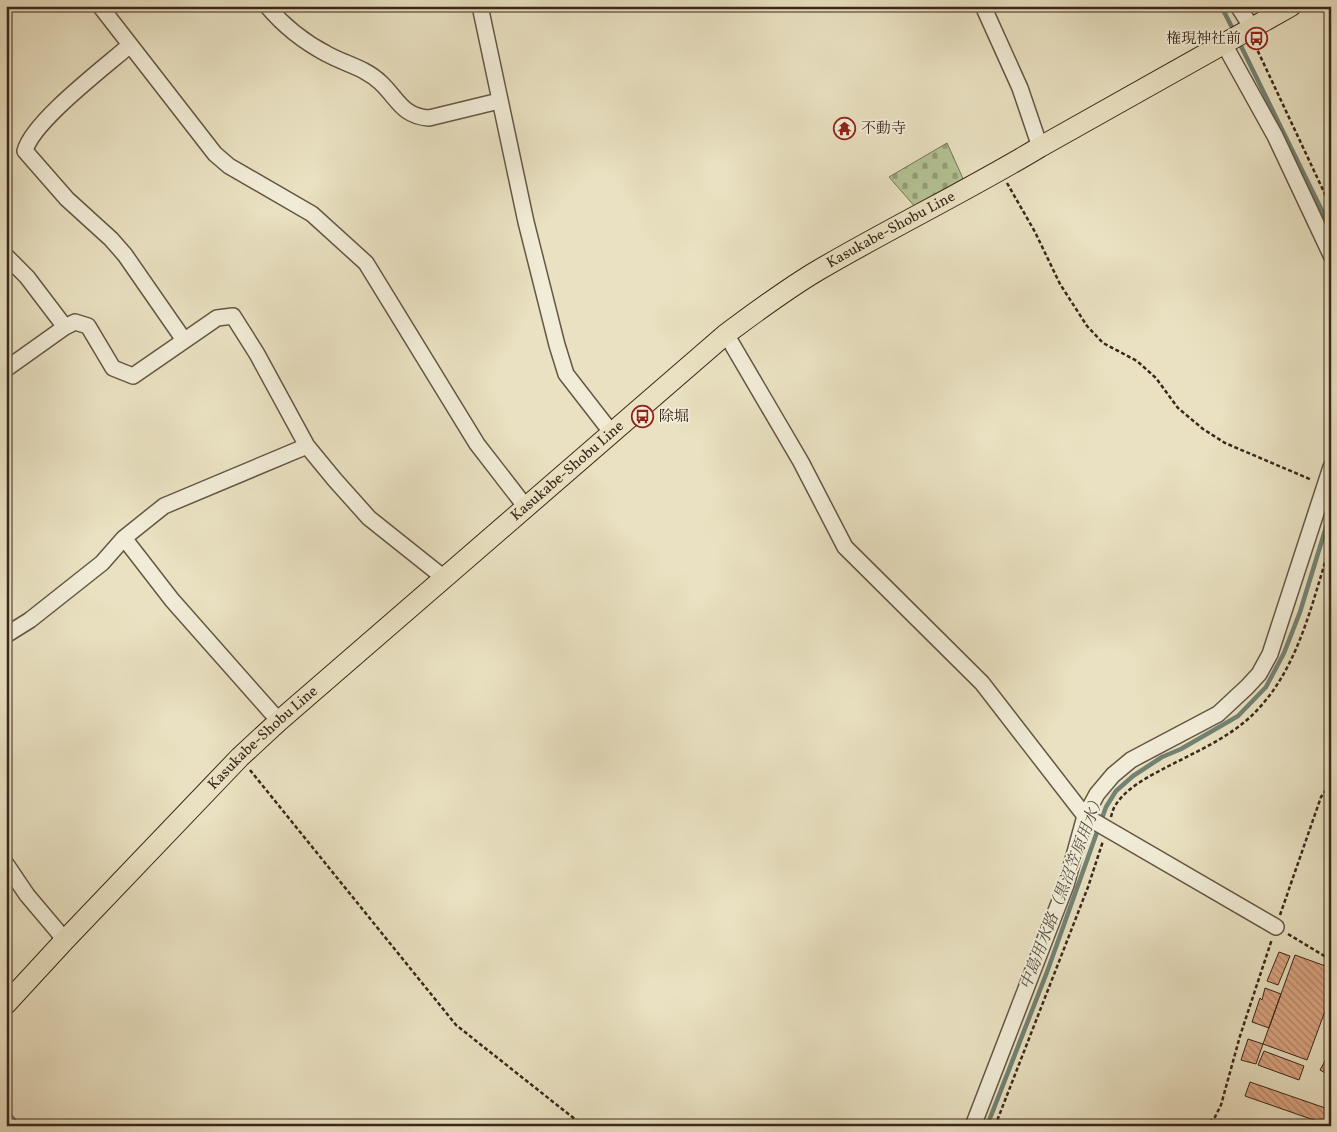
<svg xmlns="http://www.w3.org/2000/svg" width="1337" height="1132" viewBox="0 0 1337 1132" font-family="Vollkorn,'Noto Serif JP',serif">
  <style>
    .cemetery { fill: url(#cemetery-stones); stroke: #777558 }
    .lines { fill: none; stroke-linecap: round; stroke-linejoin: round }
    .stream { stroke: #728273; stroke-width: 4.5 }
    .building { fill: url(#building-back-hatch); stroke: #3a271b }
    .minor-casing { stroke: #665644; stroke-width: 18 }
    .major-casing { stroke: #3a271b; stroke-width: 22 }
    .path { stroke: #3a271b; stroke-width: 2.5; stroke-dasharray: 4 2.5; stroke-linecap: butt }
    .minor { stroke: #f1ecd7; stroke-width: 15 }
    .major { stroke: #e9e1c1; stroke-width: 20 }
    .labels { text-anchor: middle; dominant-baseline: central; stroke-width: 4; stroke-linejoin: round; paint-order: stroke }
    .poi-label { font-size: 15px; fill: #3a271b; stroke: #f1ecd7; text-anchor: start }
    .street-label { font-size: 15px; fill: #3a271b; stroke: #f1ecd7 }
    .water-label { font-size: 16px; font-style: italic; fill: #524d40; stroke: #f1ecd7 }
  </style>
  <defs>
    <pattern id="cemetery-stones" width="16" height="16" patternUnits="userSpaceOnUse" patternTransform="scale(1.25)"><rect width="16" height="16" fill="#b4c394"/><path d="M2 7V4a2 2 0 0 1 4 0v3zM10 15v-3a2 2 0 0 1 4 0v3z" fill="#939e78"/></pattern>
    <pattern id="building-back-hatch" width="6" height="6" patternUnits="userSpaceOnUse" patternTransform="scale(1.25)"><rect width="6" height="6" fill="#dca684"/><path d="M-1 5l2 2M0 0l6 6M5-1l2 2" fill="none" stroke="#b3876b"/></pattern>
  </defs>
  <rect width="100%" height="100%" fill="#e9e1c1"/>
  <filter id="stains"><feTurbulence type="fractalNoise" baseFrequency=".004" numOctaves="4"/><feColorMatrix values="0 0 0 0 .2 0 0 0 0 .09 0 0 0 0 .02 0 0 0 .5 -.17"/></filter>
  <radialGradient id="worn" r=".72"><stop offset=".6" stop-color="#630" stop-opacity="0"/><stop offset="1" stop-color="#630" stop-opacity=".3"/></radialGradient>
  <path class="cemetery" d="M947,143L965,183L917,209L889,177Z"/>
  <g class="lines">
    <path class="stream" d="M1221,6L1235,33
      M1239,42L1331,229
      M987,1126L1047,972L1106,807L1116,791L1133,776L1162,757L1181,749L1238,716L1266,687L1284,653L1300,612L1331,511"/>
  </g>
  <path class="building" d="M1279,952L1290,956L1278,985L1267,981Z
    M1295,955L1331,968V995L1307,1060L1263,1044Z
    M1265,988L1281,994L1269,1028L1252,1022L1260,998L1262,1000Z
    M1248,1039L1263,1044L1256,1064L1241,1060Z
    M1331,1050V1076L1320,1070Z
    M1264,1051L1304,1066L1299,1080L1258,1065Z
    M1250,1082L1331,1110V1126L1245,1096Z"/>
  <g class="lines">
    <defs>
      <path id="minor" d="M100,6L215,154L229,166L312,214L366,263L477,444L525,506
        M267,6C283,25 304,42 327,54C345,64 366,68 381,83C398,99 402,116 429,118L499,101
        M480,6L526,222L557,345L566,374L611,432
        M983,6L1020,88L1040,147
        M1238,6L1252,28
        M1224,44L1275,136L1331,255
        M130,45C105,67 32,122 25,151L67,199L111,239L125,255L184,340
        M6,256L27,277L65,327
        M726,334L801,462L845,547L982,683L1085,816L1276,927
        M6,369L65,327L75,322L88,326L113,368L133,376L217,318L233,316L257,354L307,446
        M124,538L172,600L279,721
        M6,635L30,620L102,563L124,538L164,506L307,446L335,480L369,518L443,577
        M6,864L27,895L65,940
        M6,1121L10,1126
        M973,1126L1066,885L1085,816L1097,794L1113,775L1131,760L1218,714L1247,687L1259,674L1270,654L1331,467"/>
      <g id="major">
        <path id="s1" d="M6,1004L65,940L240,757L279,721L726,334C756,312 785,290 817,271C890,228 967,191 1040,147L1291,6"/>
      </g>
    </defs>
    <use href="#minor" class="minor-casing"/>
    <use href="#major" class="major-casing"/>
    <path class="path" d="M1255,45L1331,207
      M1007,183L1035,232L1060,284L1087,326L1103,343L1137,361L1156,378L1178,408L1203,429L1225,443L1312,480
      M250,770L456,1025L581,1124L580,1126
      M1111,817C1112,813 1113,809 1115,806C1125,789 1146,778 1163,769C1191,754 1223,741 1248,719C1298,674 1311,605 1331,543
      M1280,915L1321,797L1331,783
      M1288,934L1331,960
      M995,1126L1088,887L1103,841
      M1204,1126L1215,1117L1221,1105L1240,1036L1272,939"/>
    <use href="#minor" class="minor"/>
    <use href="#major" class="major"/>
  </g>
  <defs>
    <symbol id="bus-ring" viewBox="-11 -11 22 22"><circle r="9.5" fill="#f1ecd7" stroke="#8f2418" stroke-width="1.5"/><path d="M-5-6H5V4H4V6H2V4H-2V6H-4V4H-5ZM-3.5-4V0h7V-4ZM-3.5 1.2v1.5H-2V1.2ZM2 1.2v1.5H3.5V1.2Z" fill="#8f2418"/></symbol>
    <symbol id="temple-ring" viewBox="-11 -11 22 22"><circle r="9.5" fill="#f1ecd7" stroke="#8f2418" stroke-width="1.5"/><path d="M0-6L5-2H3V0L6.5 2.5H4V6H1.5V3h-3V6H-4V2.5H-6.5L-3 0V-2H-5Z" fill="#8f2418"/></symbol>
  </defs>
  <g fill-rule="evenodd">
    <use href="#bus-ring" x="1244" y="26" width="25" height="25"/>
    <use href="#temple-ring" x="832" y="116" width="25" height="25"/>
    <use href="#bus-ring" x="630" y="404" width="25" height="25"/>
  </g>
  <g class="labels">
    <g class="poi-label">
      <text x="1241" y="39" text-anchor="end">権現神社前</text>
      <text x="861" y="129">不動寺</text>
      <text x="659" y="417">除堀</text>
    </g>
    <g class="street-label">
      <text stroke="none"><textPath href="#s1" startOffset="1180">Kasukabe-Shobu Line</textPath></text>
      <text stroke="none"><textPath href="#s1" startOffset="775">Kasukabe-Shobu Line</textPath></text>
      <text stroke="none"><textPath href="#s1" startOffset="370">Kasukabe-Shobu Line</textPath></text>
    </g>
    <g class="water-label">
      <text transform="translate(1063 892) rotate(-69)">中島用水路（黒沼笠原用水）</text>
    </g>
  </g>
  <rect width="1337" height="1132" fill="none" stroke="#e9e1c1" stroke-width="25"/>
  <rect x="8" y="8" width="1322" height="1117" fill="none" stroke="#3a271b" stroke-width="2.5"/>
  <rect x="12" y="12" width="1312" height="1107" fill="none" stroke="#3a271b"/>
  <rect width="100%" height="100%" filter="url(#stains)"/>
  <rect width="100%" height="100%" fill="url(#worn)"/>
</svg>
